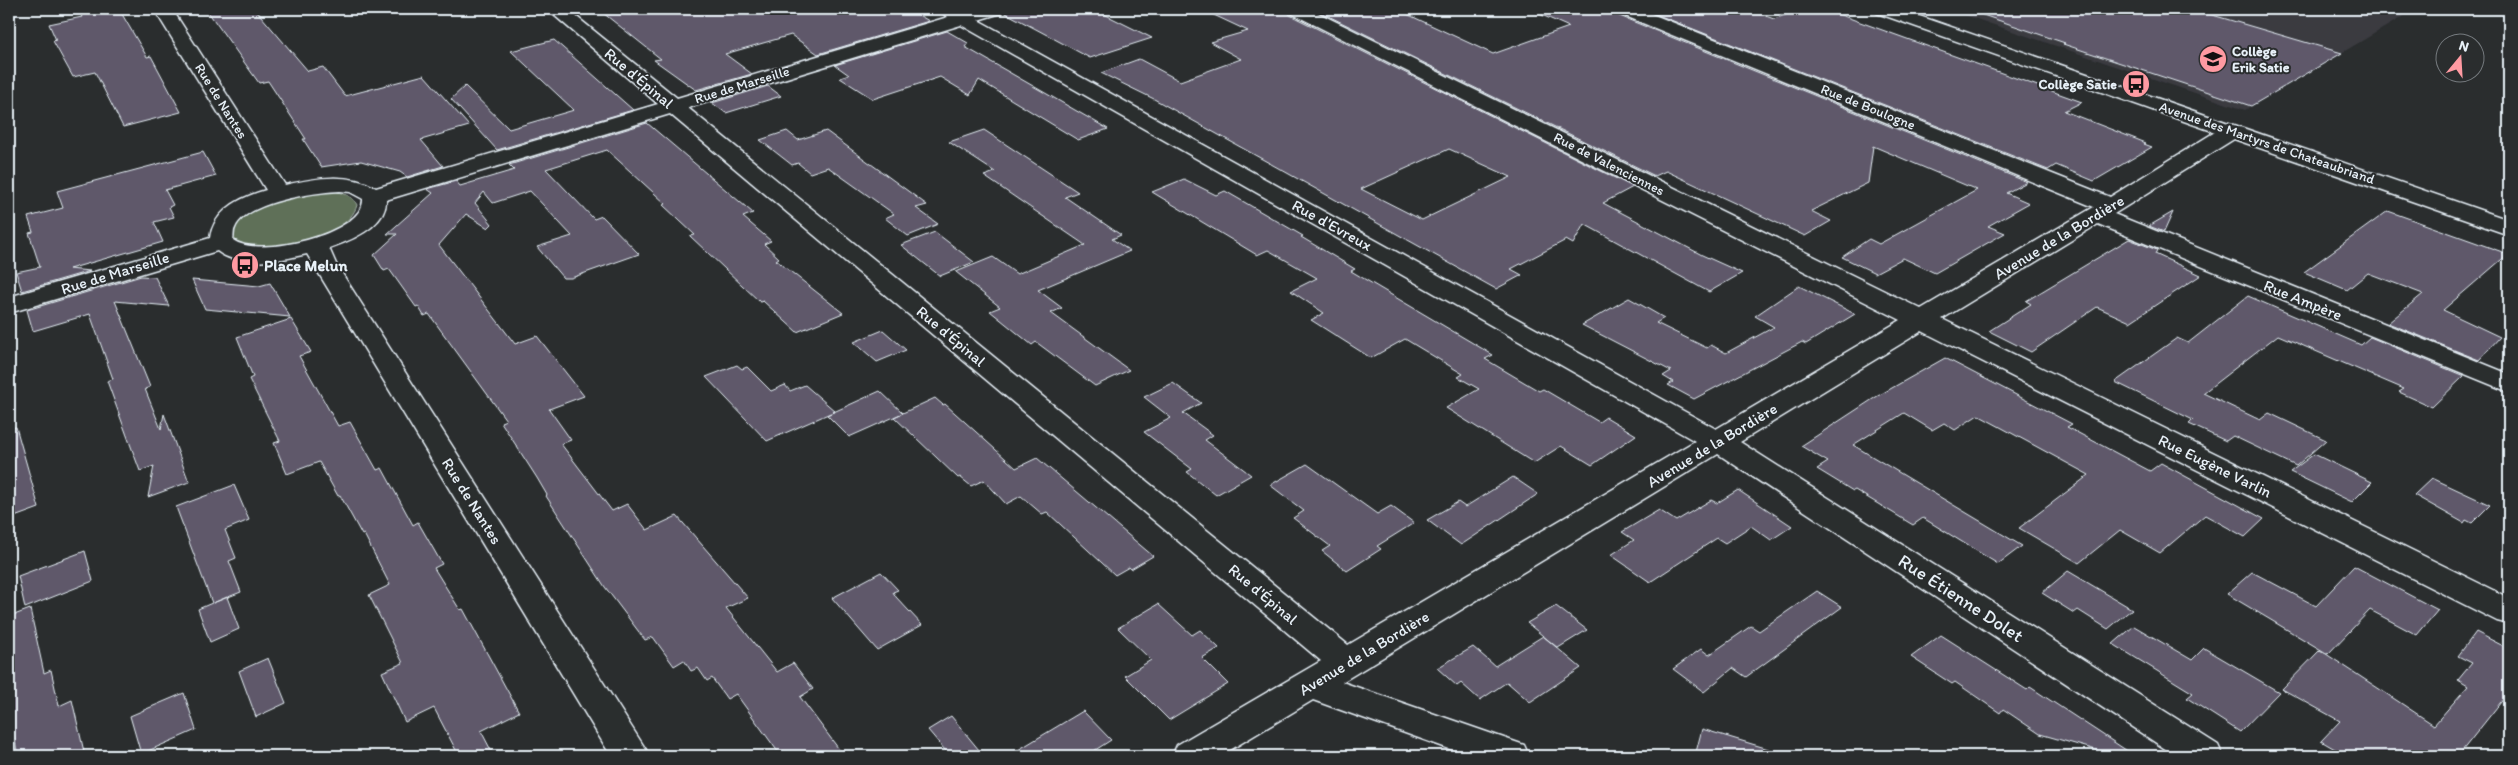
<svg xmlns="http://www.w3.org/2000/svg" width="2518" height="765" viewBox="0 0 2518 765" font-family="Itim,sans-serif">
  <style>
    .built { fill: #3a3a40 }
    .green { fill: #5f7059; stroke: #a4b0a8 }
    .building { fill: #5e596a; stroke: #e8f1f8; fill-rule: evenodd }
    .lines { fill: none; stroke-linecap: round; stroke-linejoin: round }
    .minor-casing { stroke: #e8f1f8; stroke-width: 3 }
    .minor { fill: #2a2d2e; fill-rule: evenodd }
    .labels { text-anchor: middle; dominant-baseline: central; stroke-width: 4; stroke-linejoin: round; paint-order: stroke }
    .far-poi-label { font-size: 14px; font-weight: bold; fill: #e8f1f8; stroke: #2a2d2e; text-anchor: start }
    .far-street-label { font-size: 14px; fill: #e8f1f8; stroke: #2a2d2e }
    .street-label { font-size: 16px; fill: #e8f1f8; stroke: #2a2d2e }
    .poi-label { font-size: 16px; font-weight: bold; fill: #e8f1f8; stroke: #2a2d2e; text-anchor: start }
    .near-street-label { font-size: 19px; fill: #e8f1f8; stroke: #2a2d2e }
  </style>
  <rect width="100%" height="100%" fill="#2a2d2e"/>
  <filter id="ink" filterUnits="userSpaceOnUse"><feTurbulence type="fractalNoise" baseFrequency=".02" numOctaves="2"/><feDisplacementMap in="SourceGraphic" scale="10" xChannelSelector="R" yChannelSelector="G"/><feConvolveMatrix kernelMatrix="1 2 1 2 8 2 1 2 1" color-interpolation-filters="sRGB"/></filter>
  <g filter="url(#ink)">
    <path class="built" d="M1947,9H2416L2245,110Z"/>
    <path class="green" d="M325,191C338,192 350,192 357,205C348,240 257,261 231,237L237,220L265,203Z"/>
    <path class="building" d="M78,9H119L147,57L151,56L181,112L123,127L95,72L73,77L53,41L56,40L49,24L82,17Z
      M206,9H255L308,71L323,67L345,96L424,75L469,126L421,140L443,166L407,177L400,172L361,161L321,167L303,139H306L268,81L259,83Z
      M598,9H908L929,21L818,54L791,35L725,54L752,74L696,90L654,60L661,59Z
      M1006,9H1094L1152,38L1090,58L1004,12Z
      M1201,9H1286L1290,15L1633,187L1603,203L1702,255L1742,273L1709,292L1584,224L1573,244L1566,240L1511,269L1522,275L1496,289L1154,99L1101,73L1139,59L1180,81L1241,59L1210,42L1248,31ZM1449,149L1511,177L1422,220L1361,189Z
      M1314,9H1396L1493,54L1569,27L1528,9H1613L1617,15L2027,182L2006,193L2029,203L1988,226L2005,233L1935,273L1903,258L1875,273L1842,257L1869,239L1879,244L1977,190L1873,146L1868,183L1811,211L1831,221L1805,236L1666,171L1655,176Z
      M1643,9H1747L1774,19L1802,9H1824L2082,102L2064,111L2146,143L2144,144L2152,147L2094,181L2056,165L2048,170Z
      M1978,9H2192L2342,53L2251,106L2063,44L2065,43L1977,13Z
      M947,31L968,43L965,47L1108,129L1078,140L979,80L970,95L940,77L873,99L840,78L849,75L835,65Z
      M554,40L633,110L497,150L451,99L465,86L509,129L574,110L511,51Z
      M768,86L781,96L726,113L712,103Z
      M647,123L753,213L743,217L771,241L764,244L779,258L776,260L843,313L797,332L763,301L760,302L690,236L695,235L663,205L666,204L607,150L546,169L594,219L602,216L639,254L571,278H563L537,247L572,236L530,191L493,203L484,192L475,203L492,224L488,228L466,214L439,245L515,344L537,336L584,396L549,409L571,440L561,444L612,511L627,504L647,530L677,516L748,598L726,608L777,672L793,663L813,689L800,697L844,756H781L736,694L727,699L712,678L707,681L698,668L691,671L684,660L674,666L653,637L645,640L605,587L546,496L547,495L537,478L501,422L506,420L429,314L424,316L418,306L416,307L389,269L384,271L374,255L397,234H387L433,193L427,189L456,181L460,186L514,170L509,165Z
      M984,130L1078,192L1065,197L1121,235L1112,239L1130,251L1038,290L1062,308L1051,313L1129,370L1095,386L1036,342L1032,345L990,311L1000,307L956,272L993,257L1017,274L1085,245L984,176L995,172L949,142Z
      M787,131L798,140L826,131L927,205L916,208L938,224L908,236L885,218L894,214L828,167L810,173L798,163L792,165L760,140Z
      M203,152L216,176L165,190L173,205L169,207L174,217L154,222L163,242L69,269L90,271L22,291L16,272L40,267L29,233L33,232L28,217L63,208L57,191Z
      M1184,179L1216,195L1225,191L1303,236L1301,237L1355,269L1351,271L1493,355L1485,359L1539,391L1543,389L1599,422L1606,417L1636,435L1592,465L1561,446L1534,463L1446,408L1479,389L1458,377L1463,374L1405,339L1371,358L1311,320L1324,313L1291,291L1317,278L1268,250L1257,255L1152,192Z
      M2388,211L2508,254L2443,310L2500,337L2479,360L2388,323L2423,294L2368,273L2347,290L2304,272Z
      M2173,212L2164,232L2149,226Z
      M935,232L974,262L940,276L901,245Z
      M2129,239L2157,250L2155,254L2201,275L2130,322L2097,307L2031,352L1989,331L2031,304L2026,301Z
      M141,276L155,277L169,306L115,301L150,387L145,389L161,429L164,414L189,482L148,497L154,466L140,471L107,381L113,379L90,314L33,331L27,310Z
      M192,280L259,286L270,283L290,317L205,309Z
      M1799,286L1855,314L1806,344L1802,342L1694,399L1668,385L1673,382L1663,376L1671,371L1582,325L1629,298L1664,318L1656,323L1707,348L1711,345L1726,353L1774,327L1755,316Z
      M2248,296L2361,345L2370,337L2464,376L2432,407L2399,392L2404,389L2278,335L2203,393L2260,420L2269,413L2326,440L2296,466L2233,436L2226,441L2189,424L2193,420L2115,382L2177,338L2188,343Z
      M291,319L311,352L299,356L338,426L350,422L377,470L382,468L413,525L418,522L442,564L434,568L460,610L463,609L519,712L481,731L494,756H459L434,708L405,722L382,672L403,663L369,595L390,585L364,534L362,535L340,495L338,496L319,462L287,474L274,443L280,441L249,379L253,377L237,337Z
      M883,330L906,350L877,362L854,342Z
      M1945,358L2072,424L2067,427L2150,471L2161,463L2264,519L2245,537L2205,515L2160,553L2120,530L2079,563L2019,528L2089,475L1978,415L1955,430L1944,423L1932,430L1904,413L1853,445L2022,546L1998,564L1923,518L1913,525L1855,490L1853,491L1817,469L1828,462L1801,446L1876,397Z
      M737,365L742,369L747,367L771,391L785,385L790,391L805,385L835,411L767,441L706,377Z
      M1173,383L1201,403L1183,413L1213,435L1205,440L1251,475L1216,495L1187,472L1192,469L1144,432L1171,418L1144,397Z
      M880,391L903,413L849,437L827,415Z
      M935,398L943,405L945,404L1016,468L1037,458L1153,556L1131,569L1129,567L1115,575L1047,512L1042,514L1021,496L1006,504L984,480L971,486L960,477L958,478L894,417Z
      M16,427L39,508L9,519V428Z
      M2314,454L2372,482L2352,502L2290,472Z
      M1307,464L1377,514L1391,506L1414,523L1377,546L1381,549L1347,571L1322,551L1330,546L1293,518L1304,511L1270,485Z
      M1513,477L1538,494L1461,545L1427,520L1458,502L1465,507Z
      M2432,478L2490,505L2472,523L2466,520L2464,523L2414,495Z
      M234,485L249,520L225,530L236,558L229,561L241,592L213,603L227,597L239,629L210,642L198,609L212,603L176,507Z
      M1738,490L1792,526L1771,540L1751,526L1725,543L1717,538L1650,582L1611,555L1634,540L1622,532L1659,510L1676,521L1711,500L1717,503Z
      M85,551L93,581L25,608L18,576Z
      M2354,566L2438,610L2417,635L2370,610L2328,654L2227,594L2252,572L2316,606Z
      M2068,571L2132,609L2108,629L2078,610L2074,613L2042,593Z
      M881,572L898,590L893,592L896,597L922,625L877,650L832,598Z
      M1817,591L1842,607L1746,677L1733,668L1704,692L1673,669L1701,649L1709,655L1751,626L1759,631Z
      M1158,604L1192,635L1200,630L1219,648L1202,658L1228,684L1169,720L1125,676L1151,660L1118,628Z
      M1556,606L1587,630L1558,648L1527,623Z
      M30,609L44,673L51,670L59,706L72,700L85,756H18L9,712V617Z
      M2134,626L2192,660L2204,648L2279,692L2240,732L2187,698L2193,693L2113,644Z
      M2476,632L2509,649V692L2458,756H2347L2321,741L2340,721L2282,689L2320,650L2434,725L2468,686L2458,680L2472,663L2458,656Z
      M1941,635L2027,690L2030,687L2135,756H2117L2040,734L2003,709L2000,713L1955,682L1952,684L1911,657Z
      M1543,636L1581,668L1530,702L1507,682L1480,700L1461,683L1457,686L1437,668L1473,647L1495,666Z
      M268,658L286,703L256,717L239,671Z
      M184,693L196,730L141,754L130,716Z
      M1083,711L1111,740L1086,756H1008Z
      M951,716L984,756H950L928,730Z
      M1702,729L1772,750L1771,756H1695Z"/>
    <g class="lines">
      <defs>
        <path id="minor" d="M154,9H172L285,185C316,178 347,172 376,188L658,104L547,9H567L677,98L948,17L937,9H959L965,12L977,9H1004L1001,13L978,20L1716,429L1901,320L1291,13L1288,9H1310L1921,309L2094,207L1618,13L1615,9H1639L2110,197L2215,132L1877,13L1874,9H1899L2509,220V235L2234,139L2114,214L2509,374V392L2098,224L1942,319L2509,598V624L2497,621L1922,331L1740,442L2218,745L2223,756H2176L1718,454L1342,682L1524,745L1529,756H1469L1313,700L1220,756H1172L1177,745L1321,661L670,114L386,200C387,226 350,241 329,248L336,264L650,756H611L307,254C281,260 240,269 217,251L9,313V297L210,238C214,210 241,197 266,190ZM961,25L1695,441L1348,645L688,108ZM340,191L350,192L363,199C365,234 257,259 233,240C234,236 233,231 235,228C245,202 316,192 340,191Z"/>
      </defs>
      <use href="#minor" class="minor-casing"/>
      <use href="#minor" class="minor"/>
    </g>
  </g>
  <defs>
    <symbol id="school-disc" viewBox="-11 -11 22 22"><circle r="9.5" fill="#ff9aa2" stroke="#2a2d2e"/><path d="M0-5L7-2L0 1L-7-2ZM-4 1L0 2.5L4 1V4Q0 6-4 4Z" fill="#111"/></symbol>
    <symbol id="bus-disc" viewBox="-11 -11 22 22"><circle r="9.5" fill="#ff9aa2" stroke="#2a2d2e"/><path d="M-5-6H5V4H4V6H2V4H-2V6H-4V4H-5ZM-3.5-4V0h7V-4ZM-3.5 1.2v1.5H-2V1.2ZM2 1.2v1.5H3.5V1.2Z" fill="#111"/></symbol>
  </defs>
  <g fill-rule="evenodd">
    <use href="#school-disc" x="2197" y="43" width="32" height="32"/>
    <use href="#bus-disc" x="2120" y="68" width="32" height="32"/>
    <use href="#bus-disc" x="229" y="249" width="32" height="32"/>
  </g>
  <g class="labels">
    <g class="far-poi-label">
      <text x="2232" y="51">Collège<tspan x="2232" dy="16">Erik Satie</tspan></text>
      <text x="2117" y="84" text-anchor="end">Collège Satie</text>
    </g>
    <g class="far-street-label">
      <text transform="translate(742 85) rotate(-17)">Rue de Marseille</text>
      <text transform="translate(221 101) rotate(58)">Rue de Nantes</text>
      <text transform="translate(1868 107) rotate(22)">Rue de Boulogne</text>
      <text transform="translate(2267 143) rotate(19)">Avenue des Martyrs de Chateaubriand</text>
      <text transform="translate(1609 164) rotate(27)">Rue de Valenciennes</text>
    </g>
    <g class="street-label">
      <text transform="translate(639 78) rotate(40)">Rue d'Épinal</text>
      <text transform="translate(1332 225) rotate(29)">Rue d'Evreux</text>
      <text transform="translate(2059 237) rotate(-31)">Avenue de la Bordière</text>
      <text transform="translate(115 273) rotate(-17)">Rue de Marseille</text>
      <text transform="translate(2303 300) rotate(22)">Rue Ampère</text>
      <text transform="translate(951 336) rotate(40)">Rue d'Épinal</text>
      <text transform="translate(1712 445) rotate(-31)">Avenue de la Bordière</text>
      <text transform="translate(2215 466) rotate(26)">Rue Eugène Varlin</text>
      <text transform="translate(472 501) rotate(58)">Rue de Nantes</text>
      <text transform="translate(1263 594) rotate(40)">Rue d'Épinal</text>
      <text transform="translate(1364 653) rotate(-31)">Avenue de la Bordière</text>
    </g>
    <g class="poi-label">
      <text x="264" y="265">Place Melun</text>
    </g>
    <g class="near-street-label">
      <text transform="translate(1961 598) rotate(33)">Rue Étienne Dolet</text>
    </g>
  </g>
  <rect width="2518" height="765" fill="none" stroke="#2a2d2e" stroke-width="30"/>
  <rect x="15" y="15" width="2488" height="735" fill="none" stroke="#e8f1f8" stroke-width="2" filter="url(#ink)"/>
  <g transform="translate(2460 58) rotate(18)"><circle r="24" fill="#2a2d2e" stroke="#767b7f"/>
  <path d="M0-4L9 19L0 12L-9 19Z" fill="#ff9aa2"/>
  <text y="-8" font-size="14" font-weight="bold" text-anchor="middle" fill="#e8f1f8">N</text>
  </g>
</svg>
